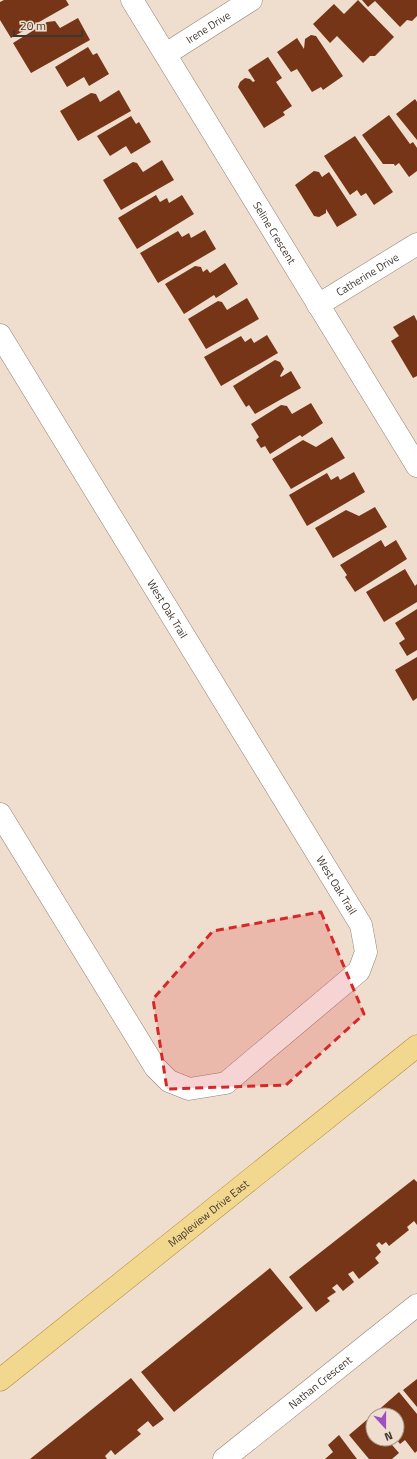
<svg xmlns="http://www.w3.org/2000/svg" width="417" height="1459" viewBox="0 0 417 1459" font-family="'Titillium Web',sans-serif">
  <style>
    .building { fill: #753516 }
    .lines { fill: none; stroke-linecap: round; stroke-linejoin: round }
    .minor-casing { stroke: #938374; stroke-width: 23 }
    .primary-casing { stroke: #ad8f3c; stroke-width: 23 }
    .minor { stroke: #fff; stroke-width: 22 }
    .primary { stroke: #f2d88e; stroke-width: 22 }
    .marked { fill: #d62828; fill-opacity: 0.2; stroke: #d62828; stroke-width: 3; stroke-dasharray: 8 5; stroke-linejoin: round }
    .labels { text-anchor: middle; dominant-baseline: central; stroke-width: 4; stroke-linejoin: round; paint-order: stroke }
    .street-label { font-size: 11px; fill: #3e3730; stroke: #efdecd }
  </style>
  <rect width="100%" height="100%" fill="#efdecd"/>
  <path class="building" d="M4,0H66L69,5L11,38L0,20V2Z
    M358,0L394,37L375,56H370L363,63L337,36L330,43L313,24L334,4L344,14Z
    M362,0H417V16L412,21L407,20L400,27L375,1L368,7Z
    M78,18L90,40L31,73L13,43L47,22L55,21L60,28Z
    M311,35L316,36L343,76L323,90L321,87L312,92L297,69L291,72L277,52L297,38L304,49L305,39Z
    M88,47L93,55L97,53L109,74L89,86L84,77L67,87L55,67Z
    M268,57L282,78L276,82L292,106L283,112L285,115L264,128L238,87L240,82L245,78L250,79L253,82L255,81L248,70Z
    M119,90L131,111L78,141L60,111L91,93L96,94L100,102Z
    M415,99L417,102V140L396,114Z
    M389,115L410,144L413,142L417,148V171L409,177L399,163L395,166L394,164H383L362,135Z
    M131,116L136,124L139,122L151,142L131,154L126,146L110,156L97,136Z
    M355,136L393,192L374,205L366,193L361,196L357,190L350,195L324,156Z
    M162,160L174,180L121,210L103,180L133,162L137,163L143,172Z
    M314,171L319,172L322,177L329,172L357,215L337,227L326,209V213L319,217L314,216L295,185Z
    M156,195L160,202L167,198L169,203L182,195L194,214L137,249L118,218Z
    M205,230L216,249L158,283L140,253L178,231L182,237L189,233L191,238Z
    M225,263L238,284L216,298L214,295L184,314L165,284L195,266L201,267L203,272L207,269L210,273Z
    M247,298L259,319L206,349L188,319L218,301L222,302L227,310Z
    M414,315L417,321V376L413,378L391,341L399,336L393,327Z
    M267,335L278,353L221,386L204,357L241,336L245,342L251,338L254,343Z
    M275,360L280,362L284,369L280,376L281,377L291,371L301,388L255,414L249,405L246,407L233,386Z
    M311,403L323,423L302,437L300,435L270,454L265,446L261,448L256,440L259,437L251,424L281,405L287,406L292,414Z
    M332,437L345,458L291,489L272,459L303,440L316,447Z
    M354,472L365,492L307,526L289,495L327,473L331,480L338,476L340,480Z
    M375,507L387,527L333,558L315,528L346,510L359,516Z
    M381,540L385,547L396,540L407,559L355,592L345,577L347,575L340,565Z
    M405,569L415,586L417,584V602L384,622L366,592Z
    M417,609V650L407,656L399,643L405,639L395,623Z
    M417,657V698L413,701L395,670Z
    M414,1179L417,1182V1225L414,1221L407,1227L409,1230L389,1246L386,1242L382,1245L379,1242L376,1245L381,1252L375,1258L379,1263L359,1279L353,1271L348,1274L354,1282L343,1291L337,1284L332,1288L336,1292L327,1298L330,1301L316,1312L289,1277Z
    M270,1268L303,1308L174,1412L141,1372Z
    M131,1378L164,1419L153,1427L148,1421L137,1430L141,1434L115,1455L111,1450L105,1456L107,1459H30Z
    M417,1379V1407L403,1390Z
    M399,1392L417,1414V1451L415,1453L405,1440L400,1444L397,1440V1415H377L375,1413Z
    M369,1418L373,1422V1439H387L399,1453L392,1459H369L349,1435Z
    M339,1435L357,1459H325L333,1452L328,1445Z"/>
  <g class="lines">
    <defs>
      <g id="minor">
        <path id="s1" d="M132,0L417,466"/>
        <path id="s2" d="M166,54L251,0"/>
        <path id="s3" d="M318,305L417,244"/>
        <path id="s4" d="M0,335L361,925L366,952L359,971L226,1083L189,1089L169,1081L155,1067L0,814"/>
        <path id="s5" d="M224,1459L417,1305"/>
      </g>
      <g id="primary">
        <path id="s6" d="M0,1380L417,1046"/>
      </g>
    </defs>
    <use href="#minor" class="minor-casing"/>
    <use href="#primary" class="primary-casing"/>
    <use href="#minor" class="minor"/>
    <use href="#primary" class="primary"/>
  </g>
  <path class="marked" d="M321,912L364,1014L286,1085L167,1089L153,999L213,931Z"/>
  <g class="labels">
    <g class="street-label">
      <text stroke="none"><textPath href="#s2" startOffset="50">Irene Drive</textPath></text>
      <text stroke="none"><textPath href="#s1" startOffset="273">Seline Crescent</textPath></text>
      <text stroke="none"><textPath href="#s3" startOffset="58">Catherine Drive</textPath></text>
      <text stroke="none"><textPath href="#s4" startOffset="321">West Oak Trail</textPath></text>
      <text stroke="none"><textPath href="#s4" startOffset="645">West Oak Trail</textPath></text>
      <text stroke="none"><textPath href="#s6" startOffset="267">Mapleview Drive East</textPath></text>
      <text stroke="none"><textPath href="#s5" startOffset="123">Nathan Crescent</textPath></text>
    </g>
  </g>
  <g transform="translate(385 1427) rotate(159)"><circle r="19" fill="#efdecd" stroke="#a89b8e"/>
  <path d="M0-3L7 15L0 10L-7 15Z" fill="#9c50c2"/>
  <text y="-6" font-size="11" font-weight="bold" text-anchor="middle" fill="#3e3730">N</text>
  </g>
  <path d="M14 30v6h68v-6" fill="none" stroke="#3e3730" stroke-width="2"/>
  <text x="20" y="30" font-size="12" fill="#3e3730" stroke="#efdecd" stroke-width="3" paint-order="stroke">20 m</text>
</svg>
